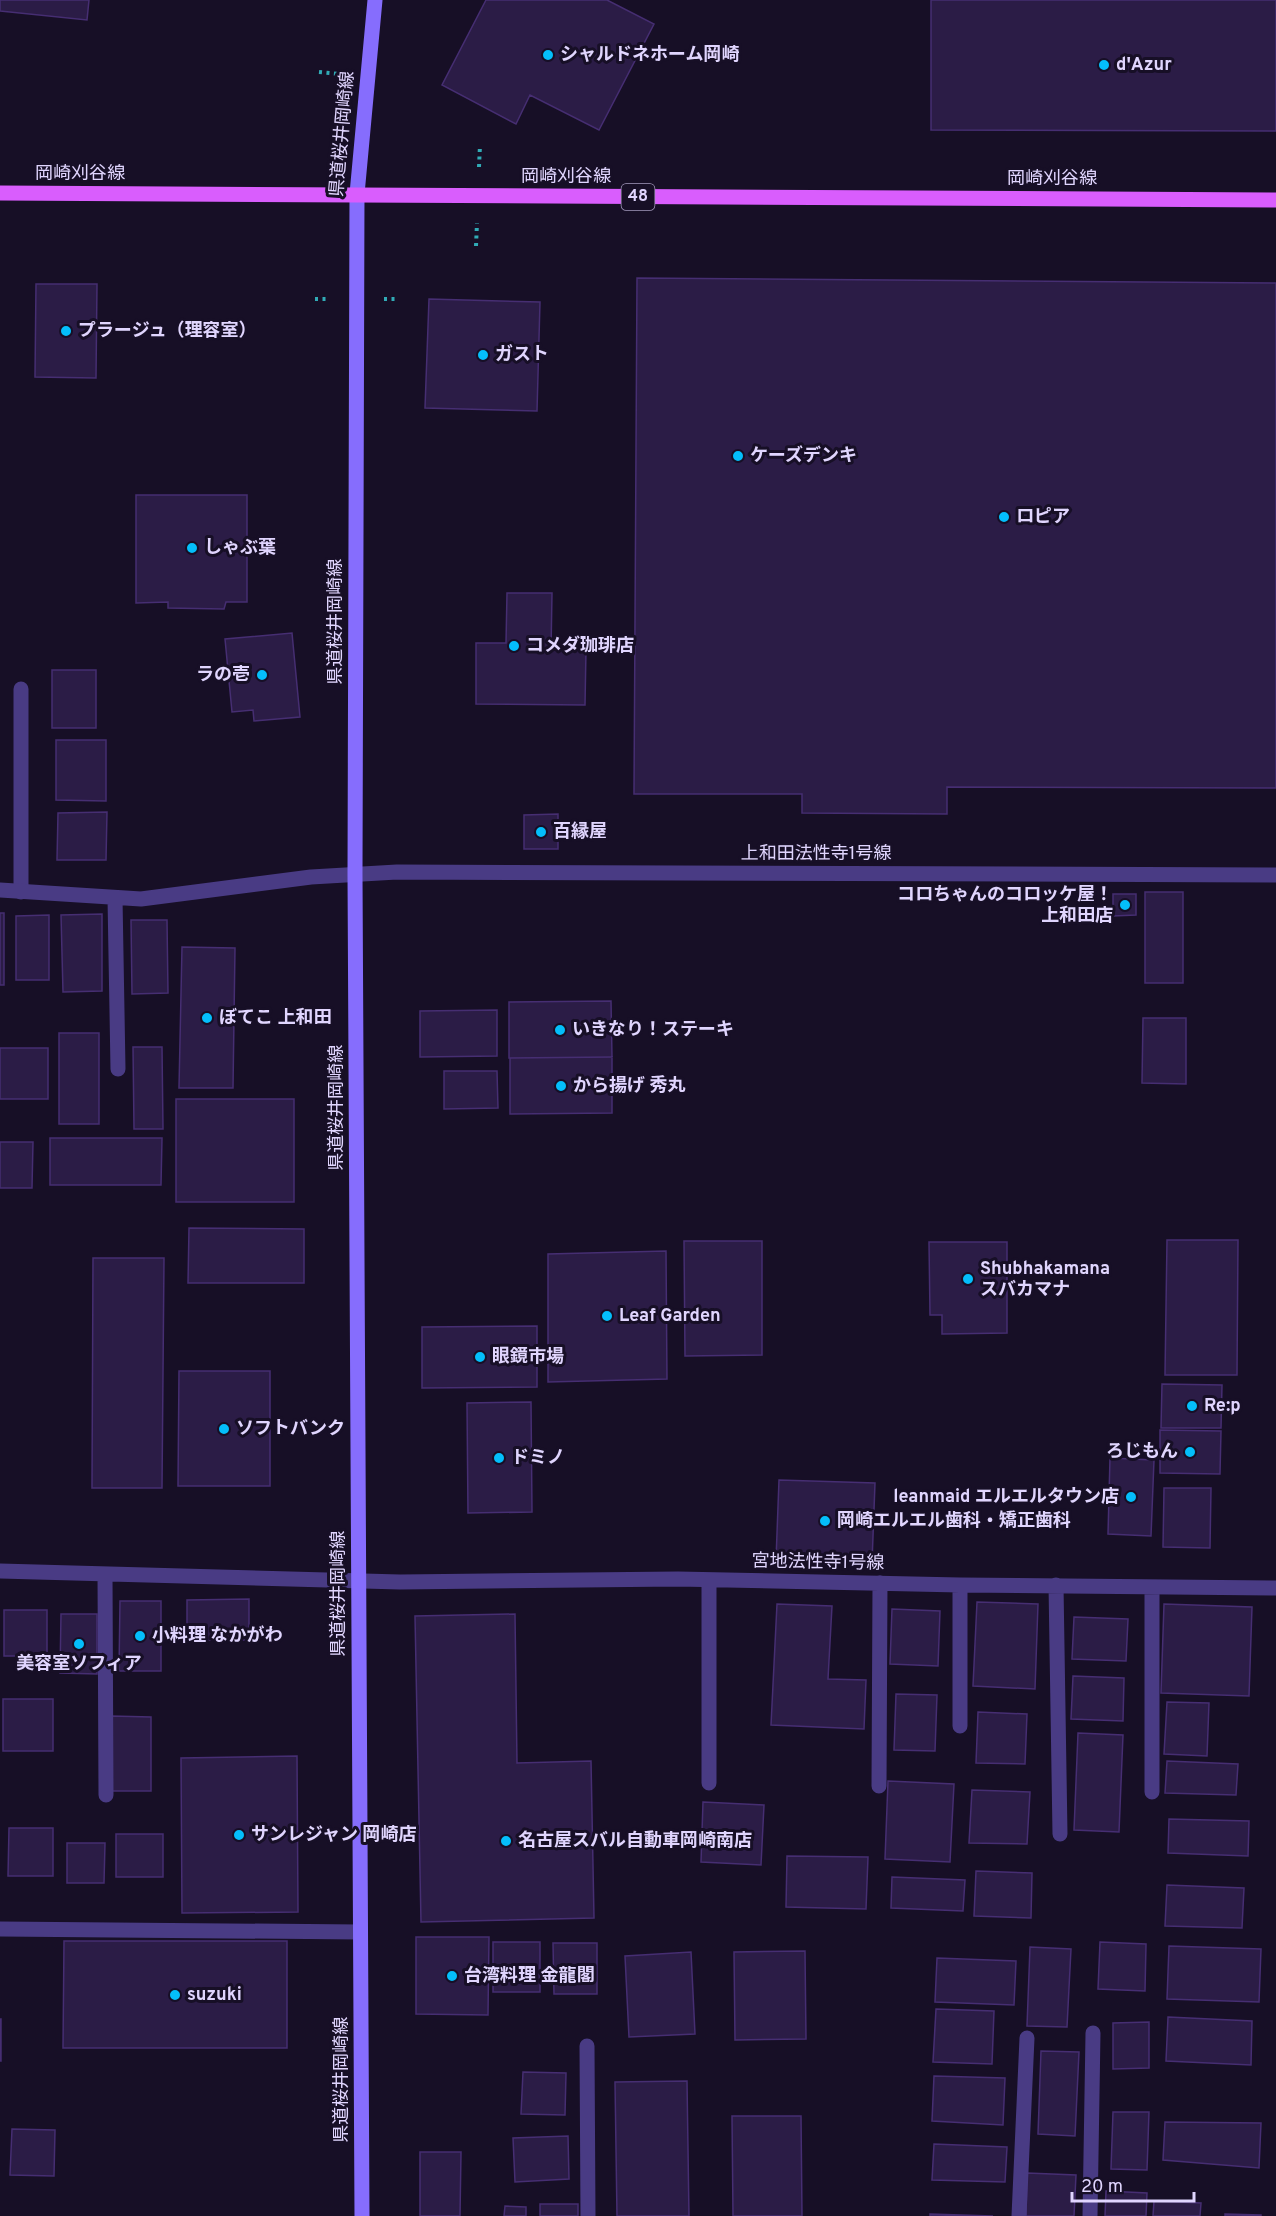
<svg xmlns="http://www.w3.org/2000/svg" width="1276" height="2216" viewBox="0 0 1276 2216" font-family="Overpass,'Noto Sans JP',sans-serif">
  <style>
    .building { fill: #2b1c46; stroke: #462e72; stroke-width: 1.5 }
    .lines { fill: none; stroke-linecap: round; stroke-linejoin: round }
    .path { stroke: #31abb6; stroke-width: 4; stroke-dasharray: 3 4.5; stroke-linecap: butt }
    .lane { stroke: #493b84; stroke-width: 15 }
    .street { stroke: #493b84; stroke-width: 15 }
    .secondary { stroke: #866dfd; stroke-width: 15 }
    .primary { stroke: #d95dfd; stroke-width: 15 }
    .poi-dot { fill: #04befb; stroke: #170f26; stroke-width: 2 }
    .labels { text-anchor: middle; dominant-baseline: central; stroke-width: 6; stroke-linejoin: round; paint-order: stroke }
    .shield { fill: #170f26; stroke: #a49abd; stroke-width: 1.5 }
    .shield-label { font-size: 16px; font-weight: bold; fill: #e0d5fe }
    .poi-label { font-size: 18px; font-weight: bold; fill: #e0d5fe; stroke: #170f26; text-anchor: start }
    .street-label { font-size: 18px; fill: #e0d5fe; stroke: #170f26 }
  </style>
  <rect width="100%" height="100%" fill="#170f26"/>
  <path class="building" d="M0,0H89L87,20L0,11Z
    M486,0H607L654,24L599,130L530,95L516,124L442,85Z
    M931,0H1276V131L931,130Z
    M637,278L1276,283V788L947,787V814L802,813V794H634Z
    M36,284H97L96,378L35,377Z
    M429,299L540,302L537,411L425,408Z
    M136,495H247V602H226L224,609L168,608V602L136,603Z
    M507,593H552L551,650H586L585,705L476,704V643H506Z
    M292,633L300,717L254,721L253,710L232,712L225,639Z
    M52,670H96V728H52Z
    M56,740H106V801L56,800Z
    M107,812L106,860H57L58,813Z
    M558,814V849H524V815Z
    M1145,892H1183V983H1145Z
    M1113,894H1136V915L1113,916Z
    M0,913H4V985H0Z
    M102,914V991L63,992L61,915Z
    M49,915V980H16V916Z
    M131,920H167L168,993L132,994Z
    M182,947L235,948L233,1088H179Z
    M611,1001L612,1057L509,1058V1002Z
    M497,1010V1056L420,1057V1011Z
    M1143,1018H1186V1084L1142,1083Z
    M59,1033H99V1124H59Z
    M133,1047H162L163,1129H134Z
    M0,1048H48V1099H0Z
    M612,1057V1113L510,1114V1058Z
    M444,1071H497L498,1108L444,1109Z
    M176,1099H294V1202H176Z
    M50,1138H162L161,1185H50Z
    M0,1142H33L32,1188H0Z
    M189,1228L304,1229V1283H188Z
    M1167,1240H1238L1237,1375H1165Z
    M684,1241H762V1355L685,1356Z
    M929,1242H1007V1333L942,1334V1315H930Z
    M666,1251L667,1379L548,1382V1254Z
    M93,1258H164L162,1488H92Z
    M537,1326V1387L422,1388V1327Z
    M179,1371H270V1486H178Z
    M1162,1384L1222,1385L1221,1428H1161Z
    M531,1402L532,1512L468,1513L467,1403Z
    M1160,1430L1221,1431L1220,1474L1160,1473Z
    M1110,1458L1154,1460L1151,1536L1108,1534Z
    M779,1480L875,1483L872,1563L776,1560Z
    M1164,1488H1211L1210,1548L1163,1547Z
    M249,1599V1640H187V1600Z
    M120,1601H161V1671H119Z
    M977,1602L1038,1604L1035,1689L973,1686Z
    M777,1604L832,1606L828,1679L866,1680L864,1729L771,1725Z
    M1164,1604L1252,1607L1249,1696L1161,1693Z
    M892,1609L940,1611L938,1666L890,1664Z
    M4,1610H47V1656H4Z
    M61,1614H97V1674L60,1673Z
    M515,1614L517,1763L591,1761L594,1918L421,1922L415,1616Z
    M1074,1617L1128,1619L1126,1661L1072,1659Z
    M1073,1676L1124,1678L1123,1721L1071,1719Z
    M896,1694L937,1695L935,1751L894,1750Z
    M3,1699H53V1751H3Z
    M1167,1702L1209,1703L1207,1756L1164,1754Z
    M978,1712L1027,1714L1025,1764L976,1763Z
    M111,1716L151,1717V1791H111Z
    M1078,1733L1123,1735L1119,1832L1074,1830Z
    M297,1756L298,1912L182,1913L181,1758Z
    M1167,1761L1238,1764L1236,1795L1165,1793Z
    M888,1781L954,1784L950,1862L885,1859Z
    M972,1790L1030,1792L1027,1844L969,1843Z
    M703,1802L764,1805L761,1865L701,1862Z
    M1169,1819L1249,1821L1248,1856L1168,1853Z
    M9,1828H53V1876H8Z
    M116,1834H163V1877H116Z
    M67,1843H105L104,1883H67Z
    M787,1856L868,1857L866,1909L786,1907Z
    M976,1871L1032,1873L1031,1918L974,1916Z
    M892,1877L965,1880L963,1911L891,1908Z
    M1167,1885L1244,1888L1242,1928L1165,1926Z
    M416,1937H489L488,2015L416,2014Z
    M64,1941H287V2048H63Z
    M493,1942H540V1992H493Z
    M1100,1942L1146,1944L1145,1991L1098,1989Z
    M553,1943H597V1994H554Z
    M1169,1946L1261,1949L1259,2002L1167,1999Z
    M1030,1947L1071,1949L1067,2027L1027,2026Z
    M805,1951L806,2039L735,2040L734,1952Z
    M691,1952L695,2034L629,2037L625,1956Z
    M937,1958L1016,1961L1014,2005L935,2002Z
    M936,2009L994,2011L992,2064L933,2062Z
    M1168,2017L1252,2021L1251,2065L1166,2061Z
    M0,2019H1V2061H0Z
    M1149,2022V2068L1113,2069V2023Z
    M1041,2051L1079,2052L1075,2136L1038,2134Z
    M523,2072L566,2073L565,2115L521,2114Z
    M934,2076L1005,2078L1003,2125L932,2121Z
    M687,2081L689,2216H617L615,2082Z
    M1113,2112H1149L1147,2170L1111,2169Z
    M732,2116H801L802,2216H733Z
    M1165,2122L1261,2123L1259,2168L1163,2160Z
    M12,2129L55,2130L54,2176L10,2175Z
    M568,2136L569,2179L515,2182L513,2138Z
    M934,2144L1007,2147L1005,2182L932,2180Z
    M420,2152H461L460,2216H420Z
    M1027,2173L1076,2175L1074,2216H1026Z
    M1106,2191L1147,2193L1146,2216H1105Z
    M1154,2201L1201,2203L1200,2216H1153Z
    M540,2204H578V2216H540Z
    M505,2206L526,2207V2216H504Z
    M930,2214L993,2216H930Z
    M1225,2214L1261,2215V2216H1225Z"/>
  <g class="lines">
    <path class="path" d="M319,72L339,74
      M479,167L480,145
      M476,246L477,223
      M315,299H329
      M384,299H399"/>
    <path class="lane" d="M21,892V689"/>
    <path class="street" d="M0,890L141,899L311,877L397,872L1276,875
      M115,898L118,1069
      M0,1571L400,1582L678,1579L960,1585L1276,1588
      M105,1574L106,1795
      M709,1580V1783
      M960,1585V1726
      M1056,1585L1060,1834
      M879,1786L880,1583
      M1152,1792V1588
      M0,1929L360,1932
      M587,2046L588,2216
      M1019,2216L1027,2038
      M1090,2216L1093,2033"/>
    <path class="secondary" d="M362,2216L355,874L357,194L375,0"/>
    <path class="primary" d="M0,193L1276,200"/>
  </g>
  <g class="poi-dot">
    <circle cx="548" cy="55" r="6"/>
    <circle cx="1104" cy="65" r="6"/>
    <circle cx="66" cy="331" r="6"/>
    <circle cx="483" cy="355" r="6"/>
    <circle cx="738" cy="456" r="6"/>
    <circle cx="1004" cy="517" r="6"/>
    <circle cx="192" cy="548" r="6"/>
    <circle cx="514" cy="646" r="6"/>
    <circle cx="262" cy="675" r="6"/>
    <circle cx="541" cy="832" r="6"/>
    <circle cx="1125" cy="905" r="6"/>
    <circle cx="207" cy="1018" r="6"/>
    <circle cx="560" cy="1030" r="6"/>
    <circle cx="561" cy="1086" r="6"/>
    <circle cx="968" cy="1279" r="6"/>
    <circle cx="607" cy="1316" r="6"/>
    <circle cx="480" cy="1357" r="6"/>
    <circle cx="1192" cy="1406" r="6"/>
    <circle cx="224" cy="1429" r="6"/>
    <circle cx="1190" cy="1452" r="6"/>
    <circle cx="499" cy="1458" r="6"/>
    <circle cx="1131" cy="1497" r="6"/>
    <circle cx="825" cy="1521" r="6"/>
    <circle cx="140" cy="1636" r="6"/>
    <circle cx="79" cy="1644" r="6"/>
    <circle cx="239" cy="1835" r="6"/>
    <circle cx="506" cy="1841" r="6"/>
    <circle cx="452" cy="1976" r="6"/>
    <circle cx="175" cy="1995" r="6"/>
  </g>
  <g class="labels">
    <rect class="shield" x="621.5" y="184" width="33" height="26" rx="4.5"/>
    <g class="shield-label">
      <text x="638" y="197">48</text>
    </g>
    <g class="poi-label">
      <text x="560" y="55">シャルドネホーム岡崎</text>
      <text x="1116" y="65">d'Azur</text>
      <text x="78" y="331">プラージュ（理容室）</text>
      <text x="495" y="355">ガスト</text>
      <text x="750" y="456">ケーズデンキ</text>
      <text x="1016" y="517">ロピア</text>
      <text x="204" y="548">しゃぶ葉</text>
      <text x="526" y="646">コメダ珈琲店</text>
      <text x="250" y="675" text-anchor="end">ラの壱</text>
      <text x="553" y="832">百縁屋</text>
      <text x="1113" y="895" text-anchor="end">コロちゃんのコロッケ屋！<tspan x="1113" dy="21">上和田店</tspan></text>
      <text x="219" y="1018">ぼてこ 上和田</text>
      <text x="572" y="1030">いきなり！ステーキ</text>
      <text x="573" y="1086">から揚げ 秀丸</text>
      <text x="980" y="1269">Shubhakamana<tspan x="980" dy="21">スバカマナ</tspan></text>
      <text x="619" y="1316">Leaf Garden</text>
      <text x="492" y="1357">眼鏡市場</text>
      <text x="1204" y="1406">Re:p</text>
      <text x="236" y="1429">ソフトバンク</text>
      <text x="1178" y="1452" text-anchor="end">ろじもん</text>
      <text x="511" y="1458">ドミノ</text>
      <text x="1119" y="1497" text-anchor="end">leanmaid エルエルタウン店</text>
      <text x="837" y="1521">岡崎エルエル歯科・矯正歯科</text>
      <text x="152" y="1636">小料理 なかがわ</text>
      <text x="79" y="1664" text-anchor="middle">美容室ソフィア</text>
      <text x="251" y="1835">サンレジャン 岡崎店</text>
      <text x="518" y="1841">名古屋スバル自動車岡崎南店</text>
      <text x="464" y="1976">台湾料理 金龍閣</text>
      <text x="187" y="1995">suzuki</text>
    </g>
    <g class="street-label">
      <text transform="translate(343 134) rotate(-85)">県道桜井岡崎線</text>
      <text x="80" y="174">岡崎刈谷線</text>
      <text x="566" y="177">岡崎刈谷線</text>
      <text x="1052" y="179">岡崎刈谷線</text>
      <text transform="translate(336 622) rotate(-90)">県道桜井岡崎線</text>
      <text x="816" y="854">上和田法性寺1号線</text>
      <text transform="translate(337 1108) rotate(-90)">県道桜井岡崎線</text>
      <text transform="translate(818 1563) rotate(1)">宮地法性寺1号線</text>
      <text transform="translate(339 1594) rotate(-90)">県道桜井岡崎線</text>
      <text transform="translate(342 2080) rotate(-90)">県道桜井岡崎線</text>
    </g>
  </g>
  <path d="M1072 2192v9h122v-9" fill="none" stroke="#e0d5fe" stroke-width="3"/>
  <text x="1081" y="2192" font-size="18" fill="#e0d5fe" stroke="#170f26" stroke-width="4.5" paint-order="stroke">20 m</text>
</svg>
